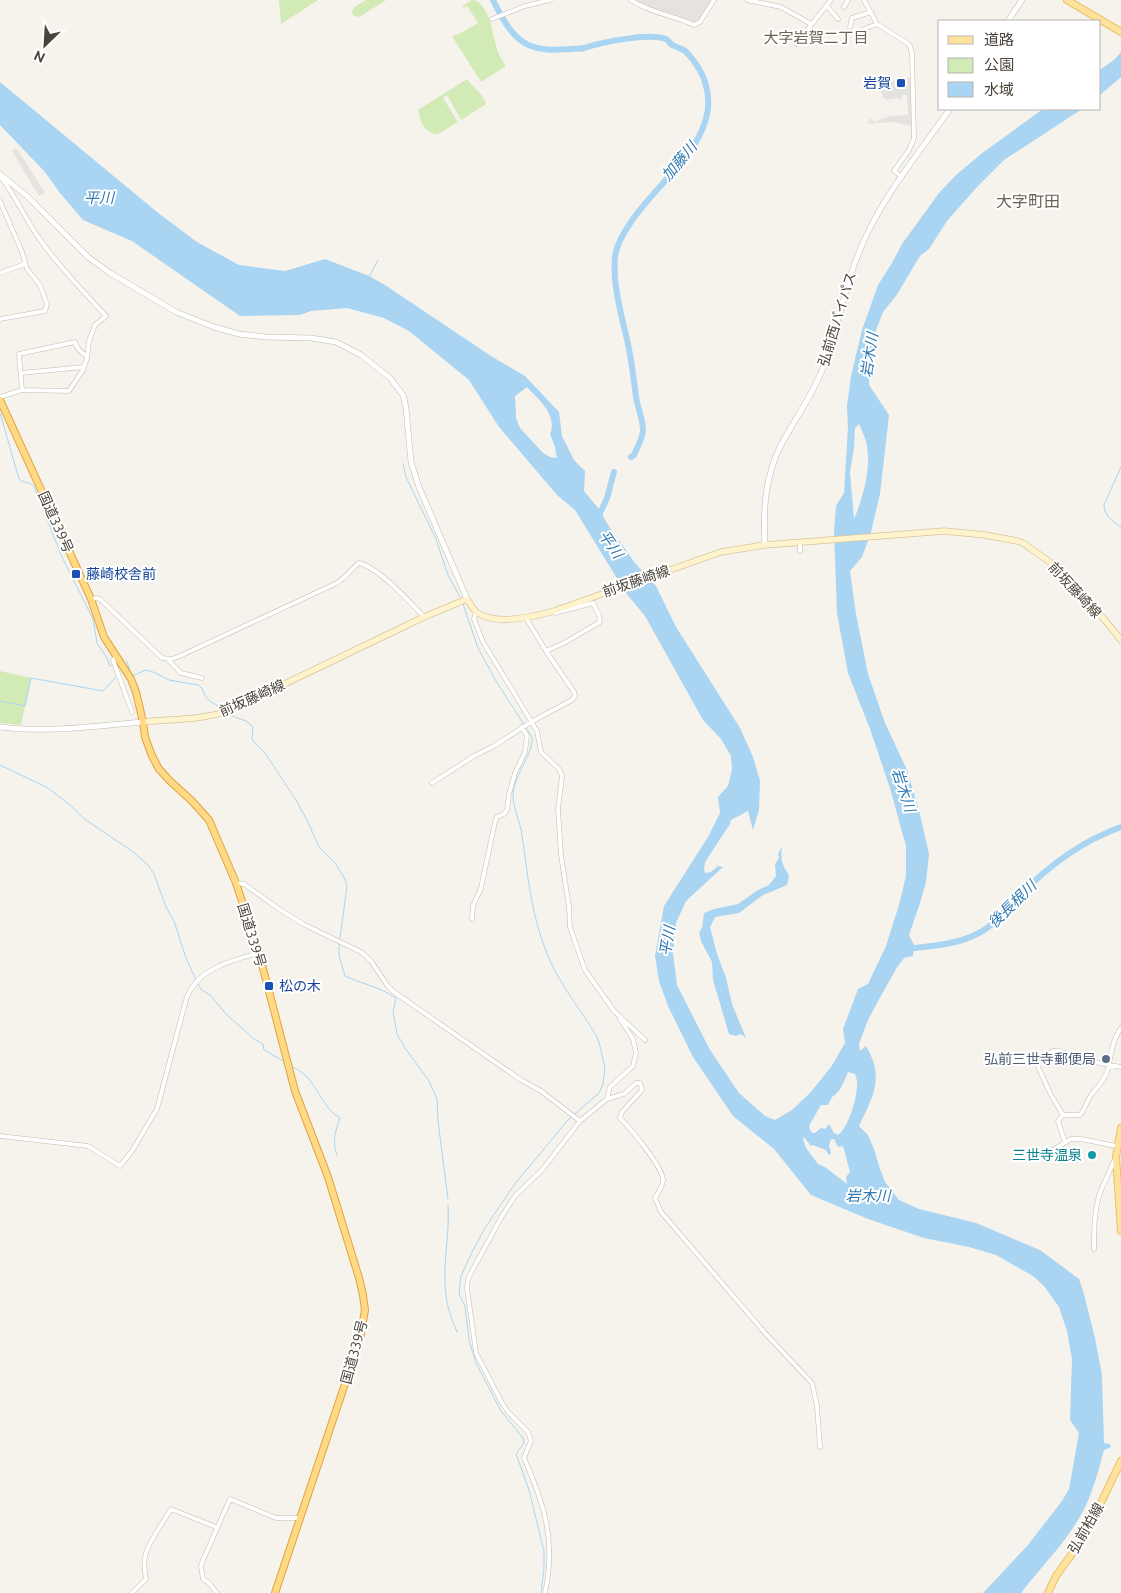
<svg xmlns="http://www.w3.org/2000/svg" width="1121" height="1593" viewBox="0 0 1121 1593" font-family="Ubuntu,'Noto Sans JP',sans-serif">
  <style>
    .industrial { fill: #e6e2dd }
    .green { fill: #d2eab5 }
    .parking { fill: #e5e3e0 }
    .water { fill: #a9d4f2; fill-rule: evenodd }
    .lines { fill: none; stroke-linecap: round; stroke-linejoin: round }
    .stream { stroke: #a9d4f2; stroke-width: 1 }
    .river { stroke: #a9d4f2; stroke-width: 6 }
    .minor-casing { stroke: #c2bbae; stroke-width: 5 }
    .tertiary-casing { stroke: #c2bbae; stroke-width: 6 }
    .secondary-casing { stroke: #d6c79b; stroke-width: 7 }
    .primary-casing { stroke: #e6c16a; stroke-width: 8 }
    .trunk-casing { stroke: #e0a43c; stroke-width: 8 }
    .minor { stroke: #fff; stroke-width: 4 }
    .tertiary { stroke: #fff; stroke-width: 5 }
    .secondary { stroke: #fff3cd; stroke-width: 5.5 }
    .primary { stroke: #ffe39c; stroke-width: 6 }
    .trunk { stroke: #ffd985; stroke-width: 6 }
    .transit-dot { fill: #1a4fb4; stroke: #fff; stroke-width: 2 }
    .service-dot { fill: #5c6f8a; stroke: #fff; stroke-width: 2 }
    .culture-dot { fill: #0f9aa8; stroke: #fff; stroke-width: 2 }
    .labels { text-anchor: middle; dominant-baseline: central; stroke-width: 4; stroke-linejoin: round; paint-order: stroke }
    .transit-label { font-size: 14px; fill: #164399; stroke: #fff; text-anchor: start }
    .street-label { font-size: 14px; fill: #4b4439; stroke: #fff }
    .service-label { font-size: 14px; fill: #4e5e75; stroke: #fff; text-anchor: end }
    .culture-label { font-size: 14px; fill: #0d838f; stroke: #fff; text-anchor: end }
    .neighbourhood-label { font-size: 15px; fill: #6e6250; stroke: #fff }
    .water-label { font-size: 15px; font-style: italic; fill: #2e7ab2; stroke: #fff }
    .quarter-label { font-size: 16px; fill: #6e6250; stroke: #fff }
  </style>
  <rect width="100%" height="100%" fill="#f6f3ec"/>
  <path class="industrial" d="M634,0H712L699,20L694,23L681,17L645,6Z"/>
  <path class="green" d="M279,0H318L281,24Z
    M366,0H386L361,16L358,17L354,16L352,13L353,8Z
    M472,0C490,1 493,39 498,52C500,57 503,62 506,66L481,82L452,36L455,35H457L478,23L467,6L464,8L462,6Z
    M467,79C474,89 482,91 486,104L461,120L447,95L443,98L458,122L438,134C430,135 422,127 420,118C419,116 419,113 418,110Z
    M0,671L31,678L21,725L0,723Z"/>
  <path class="parking" d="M907,77L910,79L912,126L892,122L867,124L871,118L874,122L890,116L908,115L907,95H902L901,101L897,98L887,100L883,98L879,84Z
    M15,148L20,153L45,193L39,196L12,151Z"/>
  <path class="water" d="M1121,52V77L1100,95V70L1115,59Z
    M0,82L157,212L197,242L239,265L285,271L325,259L369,276L385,285L491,356L525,376L559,412L562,436L574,460L585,471L584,491L599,509L608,525L635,563L656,586L676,627L740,728L753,757L760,781L759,810L753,830L748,811L731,820L730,824L705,862L704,869L705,873L711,872L718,866L723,867L686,901L676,923L673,953L677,985L710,1050L739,1093L765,1116L775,1120L792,1110L810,1093L831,1067L845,1043L843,1029L858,989L868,984L886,946L899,905L906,876V846L890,788L870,729L848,673L837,613L834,531L836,506L844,493L848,427L847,406L851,376L862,330L878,285L892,263L902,244L939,193L956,175L981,154L1043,109H1082L1004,160L977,187L947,221L929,249L920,256L896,296L883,312L876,330L870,360L869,385L889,415L880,494L871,532L862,557L850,571L856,614L868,674L885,723L907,770L919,810L929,854L926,882L919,906L909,935L914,945L913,956L904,958L896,969L877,1003L868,1020L859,1044L860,1051L866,1046C885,1078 873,1096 859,1126L868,1135L874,1149L880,1169L885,1182L899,1200L919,1209L976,1223L1040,1250L1079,1279L1084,1294L1095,1338L1102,1375L1104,1443L1110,1444L1111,1447L1104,1450C1099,1468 1094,1488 1086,1505C1070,1539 1043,1564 1021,1593H983L1028,1545L1062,1501L1069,1489L1079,1433L1070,1420L1072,1359L1067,1331L1059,1307L1044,1286L1033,1276L996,1255L969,1247L924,1238L868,1219L811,1195L774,1149L733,1116L693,1057L668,1006L659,981L655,956L664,906L708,837L720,813L718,797L728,786L732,770L731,756L721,739L703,720L645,616L626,593L575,510L557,495L499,427L469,380L409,331L384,318L347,308L311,311L300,315L240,316L132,241L83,220L60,193L45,172L0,125ZM527,387C538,399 558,415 550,434L555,447L557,458L550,457L543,453L520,428L516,418L515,396ZM859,424C862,431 866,439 867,446C871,469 863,498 854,519L850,472L854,448L855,428ZM848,1072L855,1074C856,1078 858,1082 857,1086C857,1099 848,1128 838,1135L834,1133L829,1124L825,1129L821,1128L815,1133L811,1132L809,1126L821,1105H828L832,1097C841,1092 844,1081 848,1072ZM804,1137L811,1146L813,1145L826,1150L828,1154L830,1155L831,1153L829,1146L831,1139H834L838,1147L843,1146L850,1172L846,1177L847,1184L825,1167L818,1164L806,1148L803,1139Z
    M782,846C780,858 782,865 789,875L787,885L763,895L739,913L715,917L710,927L717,954L726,978L732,1004L746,1038L741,1034L735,1036L729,1034L713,980L712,962L701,941L699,932L702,928L704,913L714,909L738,904L758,890L769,885L776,876L775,864L779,858L778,854Z"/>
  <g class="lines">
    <path class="stream" d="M369,277L378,260
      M0,413L19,479C24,484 30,481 34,487L62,557L93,619L97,643L107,658L110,666H112
      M403,464L406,477L436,539L448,575L460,597
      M1121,467L1104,505C1104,515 1113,522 1121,527
      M463,604L478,648L496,681L532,737C534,753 514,775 513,794C513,808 520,821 522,835C529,884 532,925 555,971C567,994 583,1013 596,1035L599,1042L605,1068L603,1084L599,1093L568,1120L514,1185L485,1228L472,1252L461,1276L459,1294L465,1306L469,1340L476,1363L501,1411L523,1438L524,1443L516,1454L529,1490L544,1551V1568L541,1593
      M126,661L127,662L130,671
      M132,675H134L146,670L153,672L169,680L198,685L202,688C205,698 209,702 219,706
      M0,701L25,706L31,678L103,691L116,677
      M232,716L246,721L253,727L252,739L255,743L265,753L296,800L307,820L319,847L335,863L345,879L347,886L340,938
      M0,765L48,788L70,805L83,818L132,851L148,865L154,874L166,907L174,921L186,958L196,980
      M339,943V955L345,976C362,984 380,987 396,998L393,1012L397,1034L405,1048L429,1081L437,1099L438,1121L448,1199
      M197,983L202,990L210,995L227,1015L254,1039L263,1044L264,1050L285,1062
      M291,1066C296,1069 303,1072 307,1077C319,1090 325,1110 340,1118C335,1132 332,1141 337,1155
      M448,1205C450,1235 442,1265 446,1295C447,1307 452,1320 457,1332"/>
    <path class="river" d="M493,0C517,50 531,53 584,48L581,49C598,43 649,32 666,39C668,40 670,43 671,44C675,47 681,48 685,51C693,58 702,72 705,82C724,138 658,180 631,222C624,232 617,243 615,256C612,287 623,319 629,349C632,365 634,381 636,397C638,409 643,419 643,431C642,439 637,448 634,455L631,457
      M597,520L607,498L614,472
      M905,949C930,946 957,945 979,933C995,925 1005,909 1018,897C1047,867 1081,841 1121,827"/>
    <defs>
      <path id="minor" d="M631,0C650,13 673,15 694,25L700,22L714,0
        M747,0L781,7L811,24
        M864,0L877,24L907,43L910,46L912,53L914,138L909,150L894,171L902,177
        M827,6L838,19
        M844,7L848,0
        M492,19L525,6L550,0
        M850,27L852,18L871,12
        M864,29L877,24
        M796,44L831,0
        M0,176C16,196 26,221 41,241C60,268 84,292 106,316L95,325L89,341L87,358L83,370L69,391L22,390L0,397
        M0,201L22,252L27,269L40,285L47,304L45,311L0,319
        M0,273L25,264
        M21,373L84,367
        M22,390L19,354L75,342C77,349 81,353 87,356
        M800,543V551
        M91,599L96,598L100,599L162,658L172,659L180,656L337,583C346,577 351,569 359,563C379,568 409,601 424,617
        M476,612L474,619L483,642L537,731L541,752L559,769L562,776L558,809L561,855L569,907L570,927L580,956L585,970L614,1011L645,1040
        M546,651L564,643L600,622L599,615L593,603L555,613
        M116,657L113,660L132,712
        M168,660L181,673L202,678
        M432,783L474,756L494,746L531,722L572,700L575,696L574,692L546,651L526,618
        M236,883L244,884L279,909L303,924L361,952L371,961L387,985L394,992L521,1080L541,1091L580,1121
        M472,919L473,906L481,888L495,822L497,817L504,814L507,810L509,794L515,773L525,752L527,736L522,727
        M1018,1059L1036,1062
        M607,1099L624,1094L636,1083H640L642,1090L622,1112L620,1118C630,1128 663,1167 663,1180C663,1186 658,1193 655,1198L661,1212L765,1333L812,1383L817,1406L820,1447
        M1063,1115L1051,1095L1036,1062L1044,1055L1053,1051H1059L1084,1060L1121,1067
        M1063,1115H1080C1085,1109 1087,1101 1091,1095C1097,1087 1104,1081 1107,1072C1111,1057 1112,1040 1121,1028
        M1063,1115L1058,1121L1065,1142
        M0,1136L88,1146L120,1166L132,1151L157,1109L186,1000C195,970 231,960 259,953
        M1043,1153L1053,1150L1071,1139H1081L1116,1146
        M1094,1249C1094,1231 1094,1211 1100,1193C1104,1182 1110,1171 1115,1159
        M132,1593L146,1579C142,1558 145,1551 156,1533C161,1525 166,1517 171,1509L216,1527
        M217,1593L209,1583L203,1579L201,1566L203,1560L230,1499L276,1518H300
        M545,1593C556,1541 545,1506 524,1458L531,1441L528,1432L509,1413L502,1403L476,1353L467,1288L468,1279L473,1269L502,1216L515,1196L542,1170L580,1121L607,1099L610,1087L633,1066L636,1053L633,1039L620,1019"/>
      <path id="tertiary" d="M1008,21L1022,0
        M0,174L28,197L88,257L110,273L176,312L214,327L239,334L266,337L311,338L336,342L361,355L390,378L403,395L406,408L411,462L419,487L467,599
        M765,545C763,510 765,476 781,445C795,419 812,396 823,368C836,333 843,295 856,260C876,204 916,157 950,109
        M0,727C48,733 95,726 143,722"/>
      <path id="secondary" d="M143,722C171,719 202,720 228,711L424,617L467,599C470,603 472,608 476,612C495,626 533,617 554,611L721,552L765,545L944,531L985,535L1017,541L1023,543L1058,568L1082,592L1121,640"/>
      <path id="primary" d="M1067,0L1121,32
        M1121,1128L1116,1157L1121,1231
        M1048,1593L1056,1576L1085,1536L1121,1461"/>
      <path id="trunk" d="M0,400L91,599L104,637L131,679L136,692L143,722L145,737L152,756L159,769L170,781L192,801L209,820L236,883L259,953L295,1091L328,1177L359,1278L363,1295L365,1310L360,1339L275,1593"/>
    </defs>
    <use href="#minor" class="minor-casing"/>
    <use href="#tertiary" class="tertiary-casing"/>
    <use href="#secondary" class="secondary-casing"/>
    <use href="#primary" class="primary-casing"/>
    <use href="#trunk" class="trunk-casing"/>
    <use href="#minor" class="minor"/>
    <use href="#tertiary" class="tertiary"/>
    <use href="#secondary" class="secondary"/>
    <use href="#primary" class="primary"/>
    <use href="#trunk" class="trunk"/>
  </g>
  <g class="transit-dot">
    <rect x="896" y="78" width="10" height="10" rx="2.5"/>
    <rect x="71" y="569" width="10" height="10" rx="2.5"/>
    <rect x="264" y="981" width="10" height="10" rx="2.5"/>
  </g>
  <circle class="service-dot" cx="1106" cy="1059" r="5"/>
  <circle class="culture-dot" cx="1092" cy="1155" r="5"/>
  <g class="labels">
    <g class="transit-label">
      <text x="891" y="83" text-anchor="end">岩賀</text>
      <text x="86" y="574">藤崎校舎前</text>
      <text x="279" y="986">松の木</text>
    </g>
    <g class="street-label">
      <text transform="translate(837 319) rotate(-73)">弘前西バイパス</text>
      <text transform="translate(56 522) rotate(66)">国道339号</text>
      <text transform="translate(636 581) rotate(-19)">前坂藤崎線</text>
      <text transform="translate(1075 590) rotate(47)">前坂藤崎線</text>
      <text transform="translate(252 698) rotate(-24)">前坂藤崎線</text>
      <text transform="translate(252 935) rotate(73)">国道339号</text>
      <text transform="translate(354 1352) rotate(-75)">国道339号</text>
      <text transform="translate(1086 1528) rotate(-60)">弘前柏線</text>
    </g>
    <g class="service-label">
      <text x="1096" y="1059">弘前三世寺郵便局</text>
    </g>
    <g class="culture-label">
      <text x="1082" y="1155">三世寺温泉</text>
    </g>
    <g class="neighbourhood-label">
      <text x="816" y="37">大字岩賀二丁目</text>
    </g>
    <g class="water-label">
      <text transform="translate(679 161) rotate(-50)">加藤川</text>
      <text x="99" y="197">平川</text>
      <text transform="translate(869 355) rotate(-81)">岩木川</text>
      <text transform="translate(611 544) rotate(55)">平川</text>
      <text transform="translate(904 790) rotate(72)">岩木川</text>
      <text transform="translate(1012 904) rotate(-44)">後長根川</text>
      <text transform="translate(667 941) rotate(-81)">平川</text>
      <text x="868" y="1195">岩木川</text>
    </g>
    <g class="quarter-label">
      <text x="1028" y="201">大字町田</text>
    </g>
  </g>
  <rect x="938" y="20" width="162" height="90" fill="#ffffff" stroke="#b7b4b0"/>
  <rect x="948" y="36" width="25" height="8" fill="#ffe39c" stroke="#b7b4b0"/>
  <text x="984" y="45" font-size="15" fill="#4b4439">道路</text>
  <rect x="948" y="58" width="25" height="15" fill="#d2eab5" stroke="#b7b4b0"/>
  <text x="984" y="70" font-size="15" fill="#4b4439">公園</text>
  <rect x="948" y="82" width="25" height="15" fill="#a9d4f2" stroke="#b7b4b0"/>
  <text x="984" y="95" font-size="15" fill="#4b4439">水域</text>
  <g transform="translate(45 45) rotate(205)" stroke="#ffffff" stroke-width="4" paint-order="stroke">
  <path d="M0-4L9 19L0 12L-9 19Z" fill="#4b4439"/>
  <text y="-8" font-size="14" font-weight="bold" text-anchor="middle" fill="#4b4439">N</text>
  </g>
</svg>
